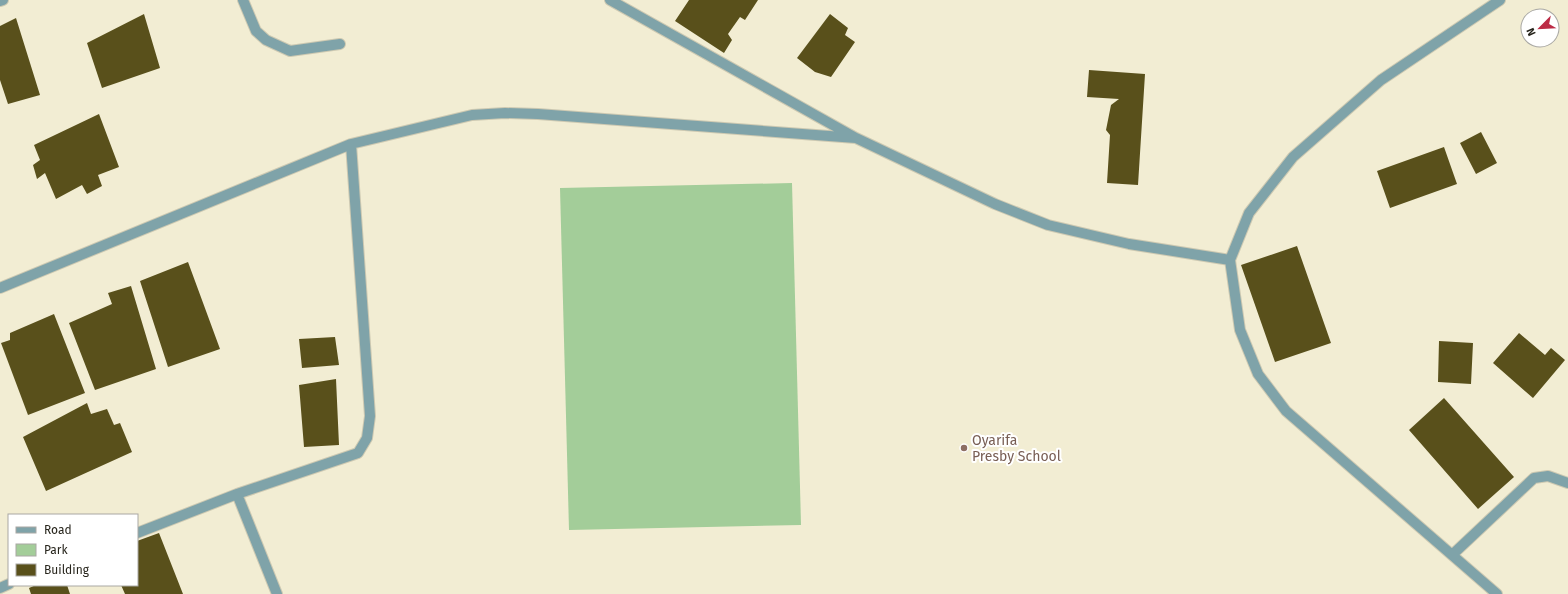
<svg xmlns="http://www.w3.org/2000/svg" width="1568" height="594" viewBox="0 0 1568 594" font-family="'Fira Sans',sans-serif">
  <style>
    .green { fill: #a3cd99 }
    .building { fill: #59501b }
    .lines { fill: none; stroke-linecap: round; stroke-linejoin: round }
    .street-casing { stroke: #cdc9b2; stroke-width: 12 }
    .street { stroke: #7fa3a9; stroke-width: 10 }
    .education-dot { fill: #8d6e63; stroke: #fff; stroke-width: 1.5 }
    .labels { text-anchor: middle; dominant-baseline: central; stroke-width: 4; stroke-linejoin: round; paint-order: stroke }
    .education-label { font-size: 14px; fill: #785e54; stroke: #fff; text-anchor: start }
  </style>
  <rect width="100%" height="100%" fill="#f2edd3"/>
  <path class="green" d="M792,183L801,525L569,530L560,188Z"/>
  <path class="building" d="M689,0H758L745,20L740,17L728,34L732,40L724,53L675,21Z
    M144,14L160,68L102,88L87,43Z
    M830,14L848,28L845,35L855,42L831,77L815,72L797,58Z
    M16,18L40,95L8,104L0,80V26Z
    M1089,70L1145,74L1138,185L1107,183L1110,135L1106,130L1111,105L1119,99L1087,97Z
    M99,114L119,167L98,175L102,186L87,194L82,185L56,199L45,173L37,179L33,165L40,160L34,145Z
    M1481,132L1497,163L1476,174L1460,143Z
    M1444,147L1457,184L1390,208L1377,171Z
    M1297,246L1331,343L1275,362L1241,265Z
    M188,262L220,349L168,367L140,281Z
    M131,286L156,369L95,390L69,323L112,304L108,293Z
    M54,314L85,393L28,415L1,343L10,340V333Z
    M1519,333L1545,355L1551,348L1565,360L1533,398L1493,363Z
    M335,337L339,365L302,368L299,339Z
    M1439,341L1473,343L1471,384L1438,382Z
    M336,379L339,445L304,447L299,385Z
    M1444,398L1514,477L1478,509L1409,430Z
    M87,403L91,414L107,409L114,425L120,423L132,452L46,491L23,437Z
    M159,533L183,594H125L121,585H137V541Z
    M36,585H67L70,594H31L29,588Z"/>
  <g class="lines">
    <defs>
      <path id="street" d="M243,0L256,31L266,40L290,51L340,44
        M610,0L856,138L995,204L1048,225L1129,244L1230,260
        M0,1L3,0
        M0,288L351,144
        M237,494L277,594
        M137,533L237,494L358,453L367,438L370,416L351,144L472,115L505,113L538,114L856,138
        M1452,555L1534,478L1548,476L1568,483
        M0,588L9,584
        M1497,594L1286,411L1258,374L1240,330L1230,260L1249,213L1293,157L1381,80L1500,0"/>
    </defs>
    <use href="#street" class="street-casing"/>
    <use href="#street" class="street"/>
  </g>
  <circle class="education-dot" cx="964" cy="448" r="4"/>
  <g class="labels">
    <g class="education-label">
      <text x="972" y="440">Oyarifa<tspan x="972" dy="16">Presby School</tspan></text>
    </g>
  </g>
  <rect x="8" y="514" width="130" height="72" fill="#ffffff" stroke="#a9a8a4"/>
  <rect x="16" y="527" width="20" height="6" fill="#7fa3a9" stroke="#a9a8a4"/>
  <text x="44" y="534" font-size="12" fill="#27251c">Road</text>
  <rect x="16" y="544" width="20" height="12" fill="#a3cd99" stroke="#a9a8a4"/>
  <text x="44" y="554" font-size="12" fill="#27251c">Park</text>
  <rect x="16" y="564" width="20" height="12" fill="#59501b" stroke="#a9a8a4"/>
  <text x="44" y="574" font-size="12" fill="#27251c">Building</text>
  <g transform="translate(1540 28) rotate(246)"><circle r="19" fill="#ffffff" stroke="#a9a8a4"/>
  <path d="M0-3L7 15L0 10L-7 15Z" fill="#bc2b45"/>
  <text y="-6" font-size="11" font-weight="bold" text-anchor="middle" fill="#27251c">N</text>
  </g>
</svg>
